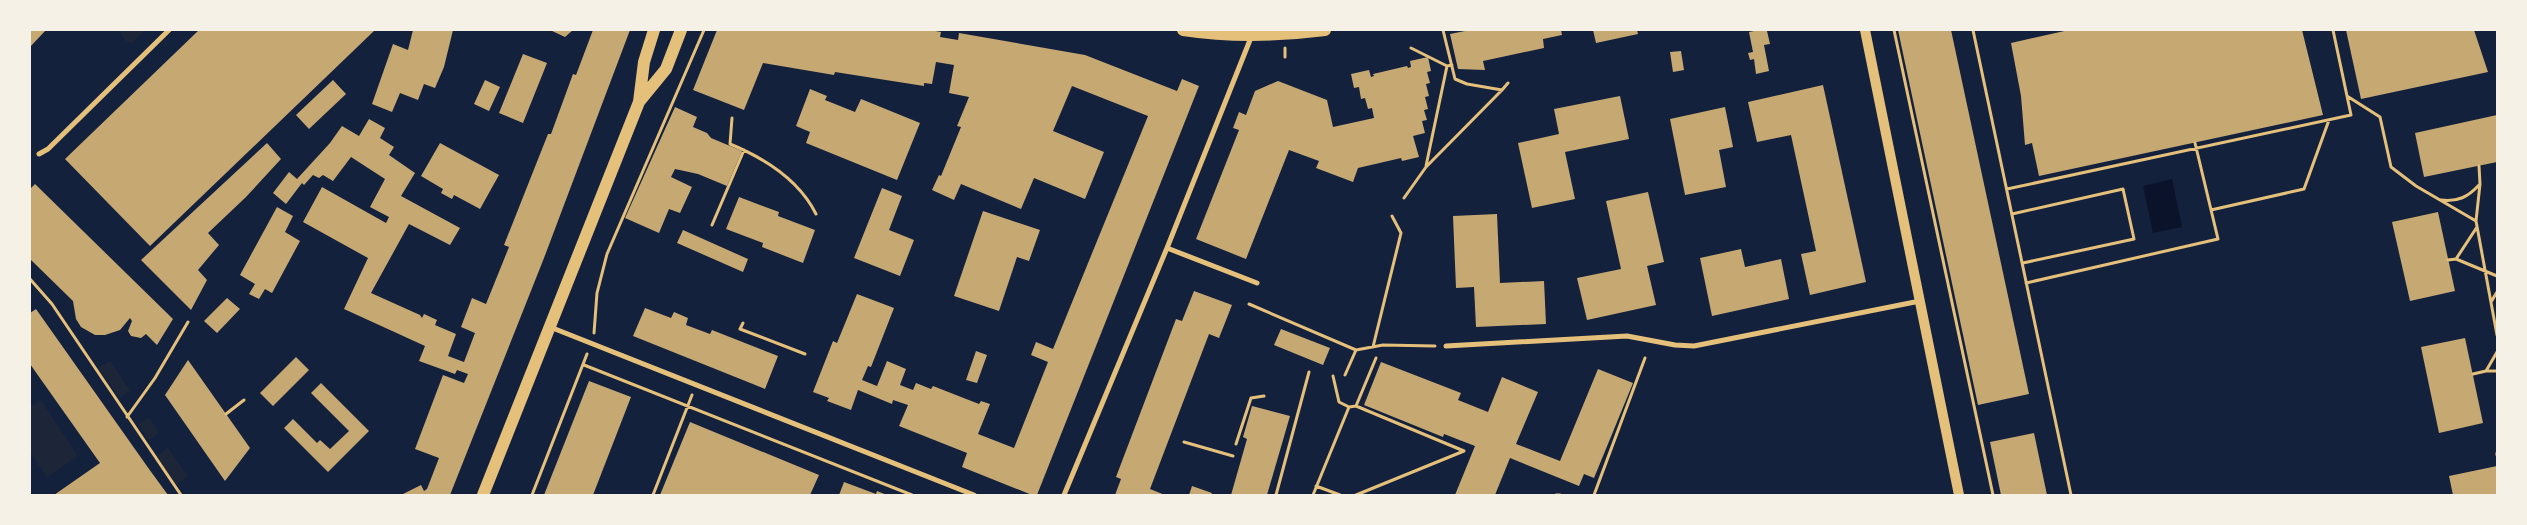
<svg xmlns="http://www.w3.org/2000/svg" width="2527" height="525" viewBox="0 0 2527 525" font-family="'Libre Baskerville',serif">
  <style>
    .green { fill: #1d2539 }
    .water { fill: #0b132b }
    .building { fill: #c6a872 }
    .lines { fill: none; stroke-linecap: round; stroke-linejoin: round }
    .path { stroke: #e5c07b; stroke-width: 3 }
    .minor { stroke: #e5c07b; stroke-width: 5 }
    .secondary { stroke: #e5c07b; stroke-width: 10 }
    .primary { stroke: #e5c07b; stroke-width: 12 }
  </style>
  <rect width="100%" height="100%" fill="#14213d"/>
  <path class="green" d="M122,30H145L132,43L126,41L121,33Z
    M110,361L130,390L120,398L98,368Z
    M41,400L78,456L47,477L30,452V407Z
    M149,417L159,433L149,440L138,424Z
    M168,448L188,476L176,485L157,456Z"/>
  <path class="water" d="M2172,179L2182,227L2153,233L2143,186Z"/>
  <path class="building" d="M30,30H46L30,47Z
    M199,30H375L150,246L65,159Z
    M413,30H453L444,67L435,88L424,84L418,100L400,93L392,112L372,104L393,44L408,50Z
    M550,30H573L565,37Z
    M593,30H630L544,258L450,495H401L421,485L424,491L427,489L439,458L415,449L443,375L464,383L468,374L457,370L455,374L419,361L425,346L344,309L368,258L303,222L322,187L386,223L389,217L370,207L385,179L351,157L333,181L323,175L319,178L313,175L304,185L302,183L286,204L273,193L289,172L297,179L330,143L342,126L359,136L369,119L385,128L380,138L394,147L389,155L415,173L401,196L460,228L450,245L409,224L371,293L420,315L422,318L424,314L437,320L435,325L456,334L448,356L464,362L475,333L461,327L472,298L486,304L509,247L504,245L548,134H551L573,74L576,75Z
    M717,30H930L941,32L940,37L958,40L959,33L1085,55L1177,91L1182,79L1199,86L1037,495H1032L962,467L967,453L899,426L908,405L893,400L892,404L858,390L851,410L827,401L829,398L813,392L833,341L837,343L857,294L894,308L871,367L868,366L862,380L877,386L887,361L906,369L900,385L913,390L916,383L931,389L933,386L979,404L981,401L990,404L978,434L1014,448L1048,362L1031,355L1036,342L1053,349L1148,116L1072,86L1053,131L1104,152L1085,199L1034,178L1021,209L961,184L954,200L932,190L939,175L941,176L961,127L957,126L969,97L949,93L954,65L936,62L932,84L924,83V86L835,72L834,75L763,63L744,110L693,90Z
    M1470,30H1561L1562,35L1543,39L1544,48L1483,61L1485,70L1458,69L1450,34Z
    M1593,30H1637L1638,34L1596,43Z
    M1759,30L1767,31L1770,44L1764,45L1769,71L1756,74L1754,59L1750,60L1748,53L1753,52L1749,32Z
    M1898,30H1951L2029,394L1978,405Z
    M2069,30H2302L2323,115L2039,176L2032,143L2025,145L2021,96L2011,43Z
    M2346,30H2474L2488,72L2361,99Z
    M1681,51L1684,70L1673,72L1670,52Z
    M523,54L547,63L523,123L499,113Z
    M1428,57L1431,71L1427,72L1430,83L1426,84L1429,96L1425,97L1428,109L1424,110L1427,120L1422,121L1425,133L1413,136L1419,157L1402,161L1401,158L1358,168L1353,182L1316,168L1319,161L1289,150L1246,259L1196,239L1239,130L1233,128L1239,112L1246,115L1255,91L1278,81L1327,100L1333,127L1374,118L1372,108L1368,109L1365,98L1361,99L1359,87L1354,88L1351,74L1369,70L1371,77L1374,76L1373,74L1407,66L1408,68L1411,67L1410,61Z
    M333,80L346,94L309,129L296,115Z
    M485,80L500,87L489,111L474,104Z
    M1823,85L1866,282L1810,295L1801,254L1816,251L1791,135L1757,142L1748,102Z
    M810,89L827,96L825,100L855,112L861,99L920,123L897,180L806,143L810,132L796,126Z
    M1620,96L1629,139L1565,152L1575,199L1532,208L1518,143L1559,134L1554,109Z
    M675,107L697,117L693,127L707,133L711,138L742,151L727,186L698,174L675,169L671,177L692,187L680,213L669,209L659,233L625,218Z
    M1725,107L1733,147L1719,150L1726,187L1685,195L1670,119Z
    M2497,115V162L2424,177L2415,133Z
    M267,143L281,159L246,197L208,233L219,245L198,270L207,280L191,310L141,260Z
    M440,143L499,175L480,209L454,195L452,199L441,193L443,189L421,176Z
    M35,184L173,319L157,345L146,334L141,338L131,336L128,331L132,321L130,318L120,330L105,335H95L81,327L76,319L73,301L30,259V189Z
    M882,188L902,196L889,230L914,240L900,276L854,258Z
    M1648,192L1664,262L1647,266L1656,305L1587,320L1577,278L1621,269L1606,201Z
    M739,197L779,212L778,216L815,230L803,263L762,247L763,243L726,229Z
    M277,207L293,216L285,232L300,241L272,293L265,289L259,299L249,294L255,284L240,275Z
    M983,211L1040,230L1029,261L1017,257L999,311L954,296Z
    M2438,212L2455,291L2410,301L2392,222Z
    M1497,214L1500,283L1544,281L1546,324L1476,327L1474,287L1456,288L1453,216Z
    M683,230L748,259L743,272L677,243Z
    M1741,249L1745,267L1781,259L1789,299L1712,316L1700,258Z
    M1194,291L1232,305L1219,338L1209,334L1150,489L1165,495H1115L1121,479L1116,477L1176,319L1182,321Z
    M227,298L240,309L217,333L204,321Z
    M645,308L671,318L674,312L688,318L686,325L710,334L712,330L778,356L765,389L633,336Z
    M36,309L149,469L168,495H54L100,463L30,364V313Z
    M1281,329L1330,348L1323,365L1274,345Z
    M2465,338L2483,423L2439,433L2421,347Z
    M976,351L987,355L977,383L966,380Z
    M296,357L309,370L273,406L260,393Z
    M188,360L250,448L225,481L165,395Z
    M1381,362L1461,393L1458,400L1488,412L1502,377L1538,392L1516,444L1560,461L1598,369L1633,383L1594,478L1584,474L1579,486L1510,458L1495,495H1455L1475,446L1444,434L1443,437L1364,405Z
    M589,381L631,397L593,495H544Z
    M321,383L369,431L328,472L284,428L293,419L317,443L320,440L330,449L349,431L311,393Z
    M1252,406L1290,416L1267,495H1231L1247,439L1243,437Z
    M690,422L819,475L810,495H660Z
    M2034,433L2047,495H2001L1990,442Z
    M2497,466V495H2453L2449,476Z
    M844,482L876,494L877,491L887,495H839Z
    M1192,486L1212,493L1211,495H1189Z"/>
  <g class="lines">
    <path class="path" d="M1443,30L1455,79L1467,84L1502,90L1508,83
      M1894,30L1993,495
      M1973,30L2071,495
      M2333,30L2347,96L2380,117L2391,167L2416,186L2476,221L2497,335
      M1285,48V57
      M1411,48L1447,66
      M732,118L730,144C764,158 799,180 816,214
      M1426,166L1447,66L1452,65
      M2007,189L2351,115L2347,96
      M1404,198L1426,167L1502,90
      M2441,200C2458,202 2468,197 2479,185
      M2211,210L2304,189L2329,120
      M2012,214L2123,189L2134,239L2023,263
      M2476,221L2480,184L2479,166
      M712,225L744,150
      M2477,227L2456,259L2497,276
      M2448,260L2456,259
      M30,279L52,304L181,495
      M2026,283L2218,239L2195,143
      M2491,302L2497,292
      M1249,304L1356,350L1383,345L1435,346
      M743,323L740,329L805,354
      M594,333L597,293L607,254L704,30
      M1373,347L1401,233L1392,216
      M2497,352L2486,371H2497
      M584,365L912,495
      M2473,374L2486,371
      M1345,375L1356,350
      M1333,376L1339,402L1349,407
      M1356,406L1376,358
      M226,414L244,400
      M127,417L155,378L188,322
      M1184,442L1233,456
      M1236,444L1251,398L1264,396
      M2497,453V455
      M1316,486L1340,495
      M532,495L587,354
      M653,495L692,395
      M1276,495L1309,372
      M1313,495L1349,407L1356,406L1464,451L1356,495
      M1556,495H1560
      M1594,495L1645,358"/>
    <path class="minor" d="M39,154L48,149L169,30
      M1167,248L1257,283
      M550,327L974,495
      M1446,346L1627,336L1675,345L1694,346L1920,301
      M1064,495L1167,248L1252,35"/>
    <path class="secondary" d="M1865,30L1959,495"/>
    <path class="primary" d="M1183,30C1230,37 1278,36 1325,30
      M639,102L666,69L681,30
      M483,495L639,102L644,62L654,30"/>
  </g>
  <rect width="2527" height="525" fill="none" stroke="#f6f1e7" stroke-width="62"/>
</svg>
